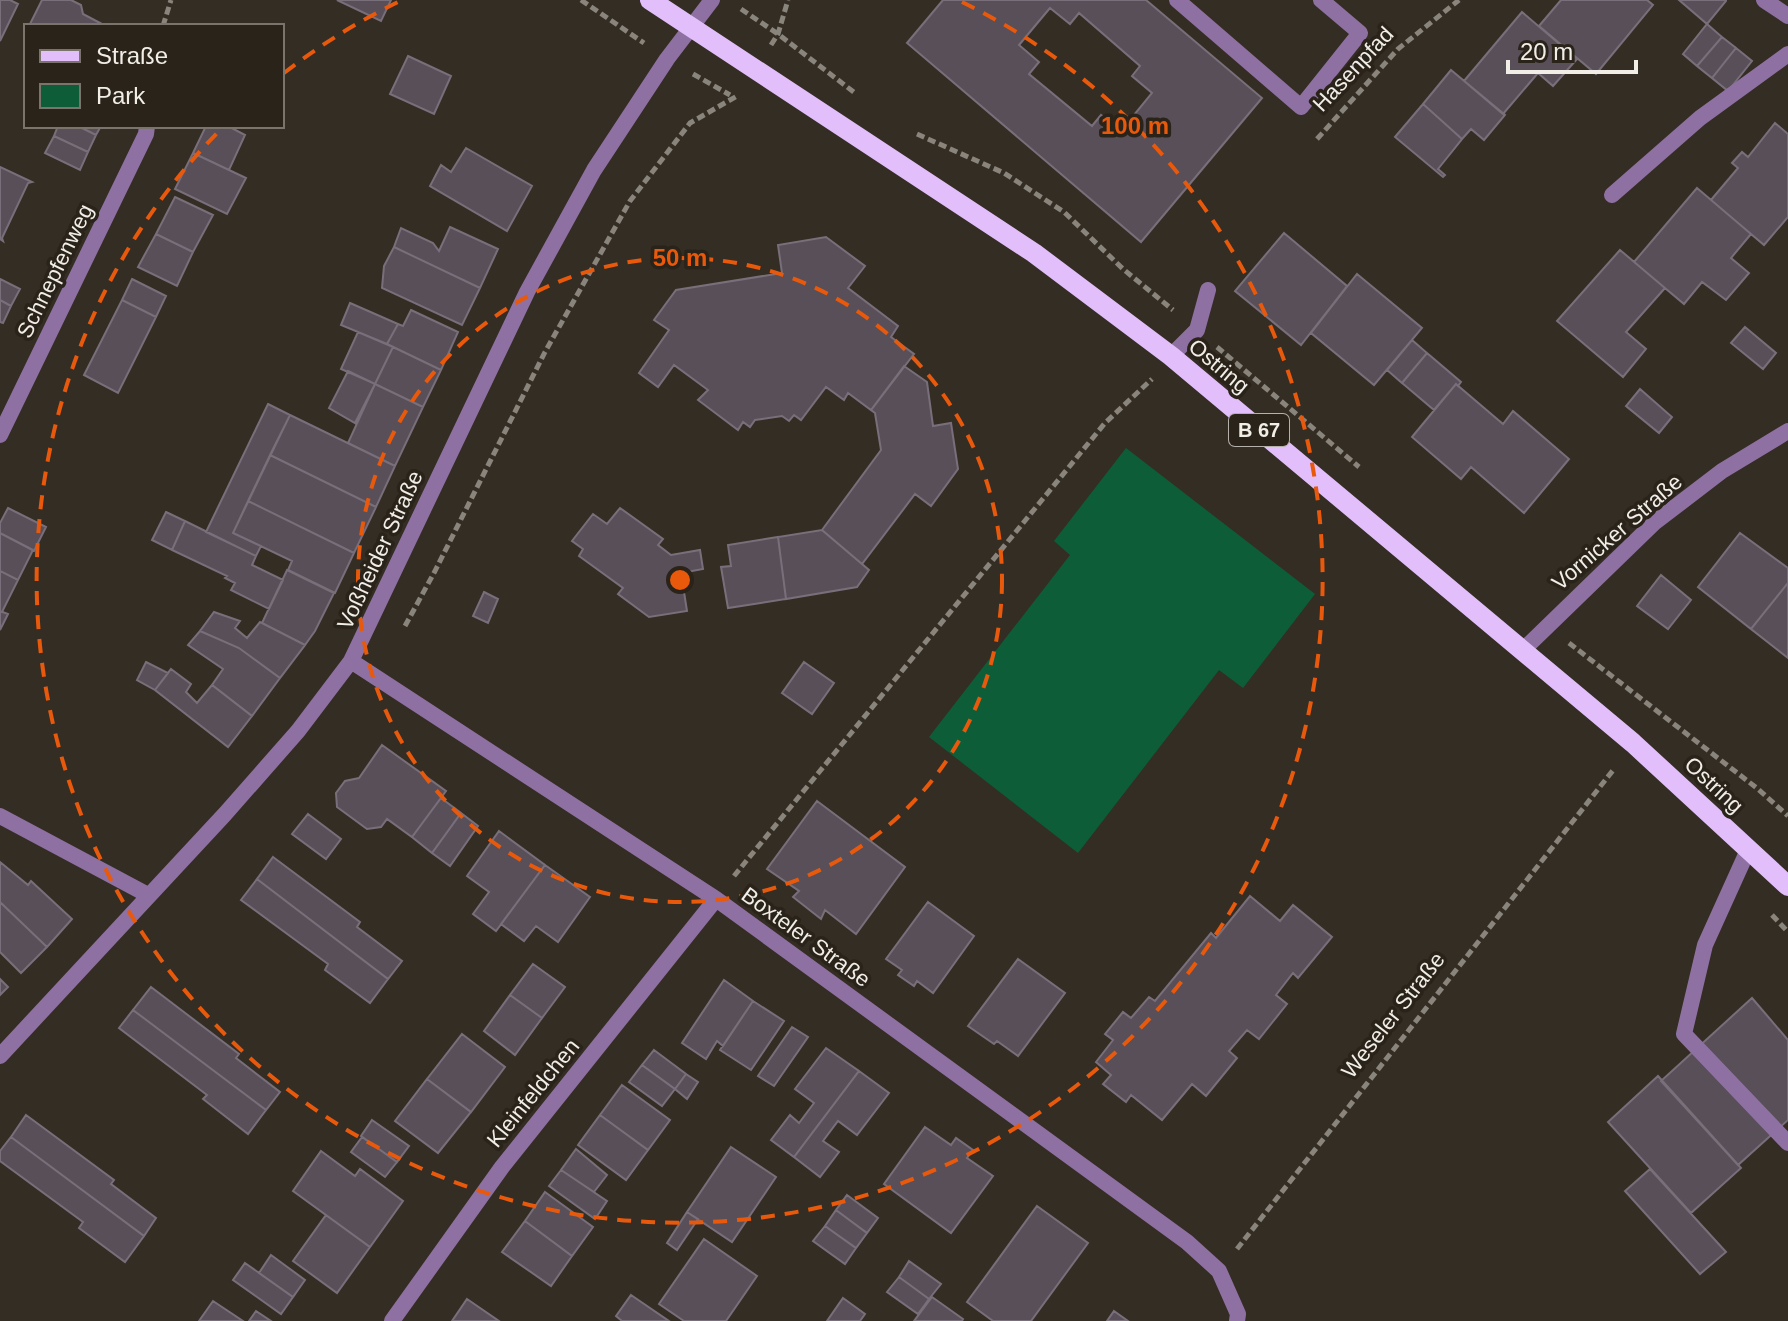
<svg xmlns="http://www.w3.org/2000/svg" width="1788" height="1321" viewBox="0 0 1788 1321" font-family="Helvetica,sans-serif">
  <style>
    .green { fill: #0d5e38 }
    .building { fill: #584f59; stroke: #786f7a; stroke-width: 2; fill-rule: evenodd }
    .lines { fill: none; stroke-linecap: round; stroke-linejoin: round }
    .path { stroke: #89847c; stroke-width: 5; stroke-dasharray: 8 4; stroke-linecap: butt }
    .lane { stroke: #8e71a2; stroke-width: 16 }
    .street { stroke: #8e71a2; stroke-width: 16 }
    .primary { stroke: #e2bffb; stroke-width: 20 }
    .ring { fill: none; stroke: #e8590c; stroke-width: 4; stroke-dasharray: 14 10 }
    .labels { text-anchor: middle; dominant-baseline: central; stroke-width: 7; stroke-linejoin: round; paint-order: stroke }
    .shield { fill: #2a231a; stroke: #b5b0aa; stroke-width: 2 }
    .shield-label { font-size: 20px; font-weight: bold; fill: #f1ede7 }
    .street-label { font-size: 22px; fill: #f1ede7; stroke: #2a231a }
    .centre { fill: #e8590c; stroke: #2a231a; stroke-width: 4 }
    .ring-label { font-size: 24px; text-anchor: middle; font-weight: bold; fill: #e8590c; stroke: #2a231a; stroke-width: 7; stroke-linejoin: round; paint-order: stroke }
  </style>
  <rect width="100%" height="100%" fill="#342d24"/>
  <path class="green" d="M1126,448L1315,594L1243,688L1219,670L1078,853L929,737L1070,555L1054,541Z"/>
  <path class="building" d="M0,0H10L18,4L0,41Z
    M42,0H71L81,5L83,14L102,24L101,26H29Z
    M337,0H391L381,21Z
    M943,0H1146L1262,98L1141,242L907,43ZM1050,8L1070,24L1079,13L1140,66L1132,76L1152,93L1121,131L1101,115L1092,126L1029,74L1039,62L1019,45Z
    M1561,0H1647L1653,5L1596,74L1539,26Z
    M1679,0H1726V1L1707,24Z
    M1522,12L1577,59L1553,86L1538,73L1503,114L1464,81Z
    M1707,24L1722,37L1697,66L1683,54Z
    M1722,37L1736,48L1712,78L1697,66Z
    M1736,48L1752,61L1728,91L1712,78Z
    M408,56L451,76L434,114L390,94Z
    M1451,70L1505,115L1484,140L1471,129L1462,139L1423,104Z
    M1423,104L1462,139L1438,169L1445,175L1443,177L1395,137Z
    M1775,123L1788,134V217L1764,245L1711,200L1738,168L1732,163L1742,152L1748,157Z
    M58,126H78L96,135L88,152L54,136Z
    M78,126H101L96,135Z
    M206,126H228L245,135L229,170L193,153Z
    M54,136L88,152L80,170L45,153Z
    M466,148L532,186L507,231L430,186L441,165L451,172Z
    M193,153L246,178L227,214L175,189Z
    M0,167L32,182L28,183L2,238L3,241L0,239Z
    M1697,188L1751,234L1731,258L1749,273L1726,300L1702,282L1684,304L1634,262Z
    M175,197L213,215L193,252L156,234Z
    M450,227L498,249L480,288L394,247L401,228L433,243L439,251Z
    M1284,233L1347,286L1301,345L1235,291Z
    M156,234L193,252L177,286L138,267Z
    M826,237L865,266L848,288L898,326L891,337L914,354L871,410L848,393L844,400L826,387L801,420L794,415L789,421L782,416L755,420L750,427L743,422L738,430L698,400L708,390L674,365L658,387L639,373L669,330L654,320L676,290L782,273L778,245Z
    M394,247L480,288L462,325L382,288L384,266Z
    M1620,250L1665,288L1626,332L1646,349L1623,377L1557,321Z
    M1357,274L1422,328L1374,385L1311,333Z
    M0,279L20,289L11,306L0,300Z
    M132,279L166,296L156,317L122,300Z
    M0,300L11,306L3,323L0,322Z
    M122,300L156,317L118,393L84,375Z
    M350,303L398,324L387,344L341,325Z
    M411,310L458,332L441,370L387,344L398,324L403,326Z
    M1745,327L1776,353L1763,369L1731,343Z
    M358,332L393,347L375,384L341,369Z
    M1412,340L1427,353L1402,383L1387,370Z
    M393,347L441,370L423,407L375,384Z
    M1427,353L1461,382L1458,386L1456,384L1434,410L1402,383Z
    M904,366L927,382L933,426L951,423L958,469L931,506L915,494L862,564L822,530L881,450L875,413L871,410Z
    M348,371L375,384L355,423L329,408Z
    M375,384L423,407L395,466L348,443Z
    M1456,384L1503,424L1513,411L1569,459L1524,513L1471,467L1461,479L1412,437Z
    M1640,389L1672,417L1659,433L1626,406Z
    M268,404L290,415L233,533L261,546L256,556L206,532Z
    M290,415L395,466L376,507L270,455Z
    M270,455L376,507L354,553L248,501Z
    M248,501L354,553L335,593L288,570L292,561L233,533Z
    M8,508L46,527L34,551L0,533V523Z
    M620,508L663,539L658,545L671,555L700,550L703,569L681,573L687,611L649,617L618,594L623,588L579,556L583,549L572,541L593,514L607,524Z
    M166,512L185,521L172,550L152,540Z
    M185,521L256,556L252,565L283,580L269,609L231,590L235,583L225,578L227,576L172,550Z
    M822,530L869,570L857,587L786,599L778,537Z
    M0,533L33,550L18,580L0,571Z
    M1740,533L1788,568V583L1751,629L1698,587Z
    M778,537L786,599L728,608L721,567L731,566L728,545Z
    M287,570L334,593L315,631L305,645L262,623Z
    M0,571L18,580L2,612L0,611Z
    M1661,575L1691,600L1668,629L1637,606Z
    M1788,583V658L1751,629Z
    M484,592L498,599L488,623L473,616Z
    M0,611L8,614L0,630Z
    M214,612L240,621L235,628L247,638L260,622L305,645L280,678L239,648L200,631Z
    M200,631L239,648L280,678L252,716L212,685L223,669L188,645Z
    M146,662L168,673L155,690L137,680Z
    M804,662L834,683L812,714L782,693Z
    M171,669L191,684L186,692L197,703L212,685L252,716L228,747L155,690Z
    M382,745L446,791L412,837L387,819L381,827L367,829L337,807L336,793L345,781L359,778Z
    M441,798L461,813L432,853L412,837Z
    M817,801L905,867L856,934L825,910L821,919L793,897L799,891L767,869Z
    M461,813L478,826L450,866L432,853Z
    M308,814L341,839L326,859L292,834Z
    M499,831L545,865L496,931L473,914L489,892L467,876Z
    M273,857L360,922L357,927L402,961L388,979L257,879Z
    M0,862L28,885L31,881L72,919L47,947L0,902Z
    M545,865L590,897L558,942L536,926L524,941L501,924Z
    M257,879L388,979L370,1003L325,970L328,964L241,900Z
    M1250,896L1280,921L1293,905L1332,937L1298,978L1293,973L1276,995L1287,1004L1259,1039L1247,1030L1229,1051L1237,1058L1206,1096L1192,1084L1162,1120L1131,1095L1126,1102L1103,1084L1111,1075L1096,1062L1113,1040L1105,1034L1123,1012L1131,1018L1149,997L1155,1001L1211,933L1216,938Z
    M0,902L47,947L21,973L0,952Z
    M928,902L974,936L933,993L917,981L914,986L898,975L902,970L886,959Z
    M1018,959L1065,993L1018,1056L997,1041L994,1044L968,1026Z
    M533,964L565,987L542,1018L510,995Z
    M0,979L8,987L0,995Z
    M724,980L753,1001L723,1046L717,1041L706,1059L682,1043Z
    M151,987L239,1054L236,1058L280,1092L266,1110L133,1010Z
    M510,995L542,1018L515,1055L484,1031Z
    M1752,998L1788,1040V1120L1738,1165L1661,1081Z
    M753,1001L784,1021L751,1070L720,1050Z
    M133,1010L266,1110L248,1134L203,1099L207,1095L119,1028Z
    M792,1027L808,1037L774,1086L758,1076Z
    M462,1034L505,1067L471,1112L427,1079Z
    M826,1048L859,1071L794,1157L771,1140L790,1115L799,1123L814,1103L795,1089Z
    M654,1050L686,1074L675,1089L642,1065Z
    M642,1065L675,1089L662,1106L629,1082Z
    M859,1071L889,1093L857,1135L838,1121L823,1141L839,1152L820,1177L794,1157Z
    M686,1074L698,1082L687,1099L675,1089Z
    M1658,1076L1741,1168L1691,1213L1608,1122Z
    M427,1079L471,1112L438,1153L395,1121Z
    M622,1085L670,1120L648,1150L600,1115Z
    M26,1115L114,1180L111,1184L156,1218L144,1236L11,1137Z
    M600,1115L648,1150L626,1180L578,1145Z
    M372,1120L409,1146L397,1162L361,1136Z
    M925,1127L951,1145L956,1138L973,1150L967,1158L993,1176L951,1233L884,1184Z
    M11,1137L144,1236L125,1262L79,1228L83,1222L0,1161V1151Z
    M362,1137L397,1162L385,1177L351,1152Z
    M731,1147L776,1177L732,1242L687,1212Z
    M576,1149L607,1175L594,1192L561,1170Z
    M321,1151L355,1176L360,1169L403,1201L370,1247L293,1191Z
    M1650,1169L1726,1252L1700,1274L1625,1191Z
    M561,1170L607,1201L595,1219L549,1186Z
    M545,1192L593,1227L572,1256L525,1221Z
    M847,1195L878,1218L867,1233L836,1210Z
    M1037,1206L1088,1243L1031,1321H993L967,1302Z
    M836,1210L867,1233L856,1248L825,1226Z
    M687,1212L698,1219L677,1250L667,1243Z
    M326,1215L370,1247L337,1293L293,1261Z
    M525,1221L572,1256L551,1286L502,1252Z
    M825,1226L856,1248L845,1264L813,1241Z
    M704,1239L757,1276L726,1321H684L659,1304Z
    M271,1255L305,1280L293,1297L259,1273Z
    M909,1261L941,1284L929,1299L899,1277Z
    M245,1263L293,1297L281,1314L233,1280Z
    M899,1277L929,1299L918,1314L887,1292Z
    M631,1295L669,1321H622L616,1316Z
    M932,1297L963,1319L962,1321H914Z
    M843,1298L865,1314L860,1321H827Z
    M467,1299L499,1321H452Z
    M213,1301L243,1321H199Z
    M256,1311L271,1321H249Z
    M1114,1311L1128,1321H1107Z"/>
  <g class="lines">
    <path class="path" d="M581,0L644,43
      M741,9L778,34L855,93
      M163,26L171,0
      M771,45L778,34L788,0
      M693,74L730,95
      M917,134L1004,173L1064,212L1123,269L1173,310
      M1317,139L1398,49L1459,0
      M1217,347L1359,467
      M405,626L435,571L545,352L630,201L690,123L737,96
      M1569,643L1758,789L1788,816
      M734,876L1105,423L1152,379
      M1772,915L1788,932
      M1237,1249L1614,769"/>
    <path class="lane" d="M1177,0L1301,107L1360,33L1321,0
      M1612,195L1700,118L1788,54
      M1171,356L1197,330L1208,290
      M1748,850L1705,945L1684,1034L1788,1143"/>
    <path class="street" d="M1764,0L1788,16
      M0,435L146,134L147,126
      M1523,650L1654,523L1722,471L1788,431
      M351,661L716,899L1187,1242L1219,1271L1238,1314L1237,1321
      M0,816L148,895
      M0,1056L225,814L298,731L351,661L527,292L594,170L667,59L712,0
      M392,1321L502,1167L716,899"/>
    <path class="primary" d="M650,0L1034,253L1171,356L1633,743L1788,886"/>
  </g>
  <g class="ring">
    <circle cx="680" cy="580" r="322"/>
    <path d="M284 73A643 643 0 0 1 398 2M962 2A643 643 0 1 1 221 129"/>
  </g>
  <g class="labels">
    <rect class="shield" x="1229" y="414" width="60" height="32" rx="6"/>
    <g class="shield-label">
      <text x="1259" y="430">B 67</text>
    </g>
    <g class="street-label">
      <text transform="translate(1353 69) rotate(-47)">Hasenpfad</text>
      <text transform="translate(55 271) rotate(-64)">Schnepfenweg</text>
      <text transform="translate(1219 366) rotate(40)">Ostring</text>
      <text transform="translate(1617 532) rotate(-41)">Vornicker Straße</text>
      <text transform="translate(380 550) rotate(-65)">Voßheider Straße</text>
      <text transform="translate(1714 785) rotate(43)">Ostring</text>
      <text transform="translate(806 937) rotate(36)">Boxteler Straße</text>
      <text transform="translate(1393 1015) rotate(-52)">Weseler Straße</text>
      <text transform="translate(533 1093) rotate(-51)">Kleinfeldchen</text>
    </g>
  </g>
  <circle cx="680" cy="580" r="12" class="centre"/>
  <g class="ring-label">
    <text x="1135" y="134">100 m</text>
    <text x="680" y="266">50 m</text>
  </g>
  <rect x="24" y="24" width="260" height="104" fill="#2a231a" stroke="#7a746c" stroke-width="2"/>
  <rect x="40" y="50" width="40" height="12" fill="#e2bffb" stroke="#7a746c" stroke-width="2"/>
  <text x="96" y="64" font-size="24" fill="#f1ede7">Straße</text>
  <rect x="40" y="84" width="40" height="24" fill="#0d5e38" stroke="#7a746c" stroke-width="2"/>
  <text x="96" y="104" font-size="24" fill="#f1ede7">Park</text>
  <path d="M1508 60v12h128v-12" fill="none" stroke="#f1ede7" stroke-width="4"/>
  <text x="1520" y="60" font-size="24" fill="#f1ede7" stroke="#2a231a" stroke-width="6" paint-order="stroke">20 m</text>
</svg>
